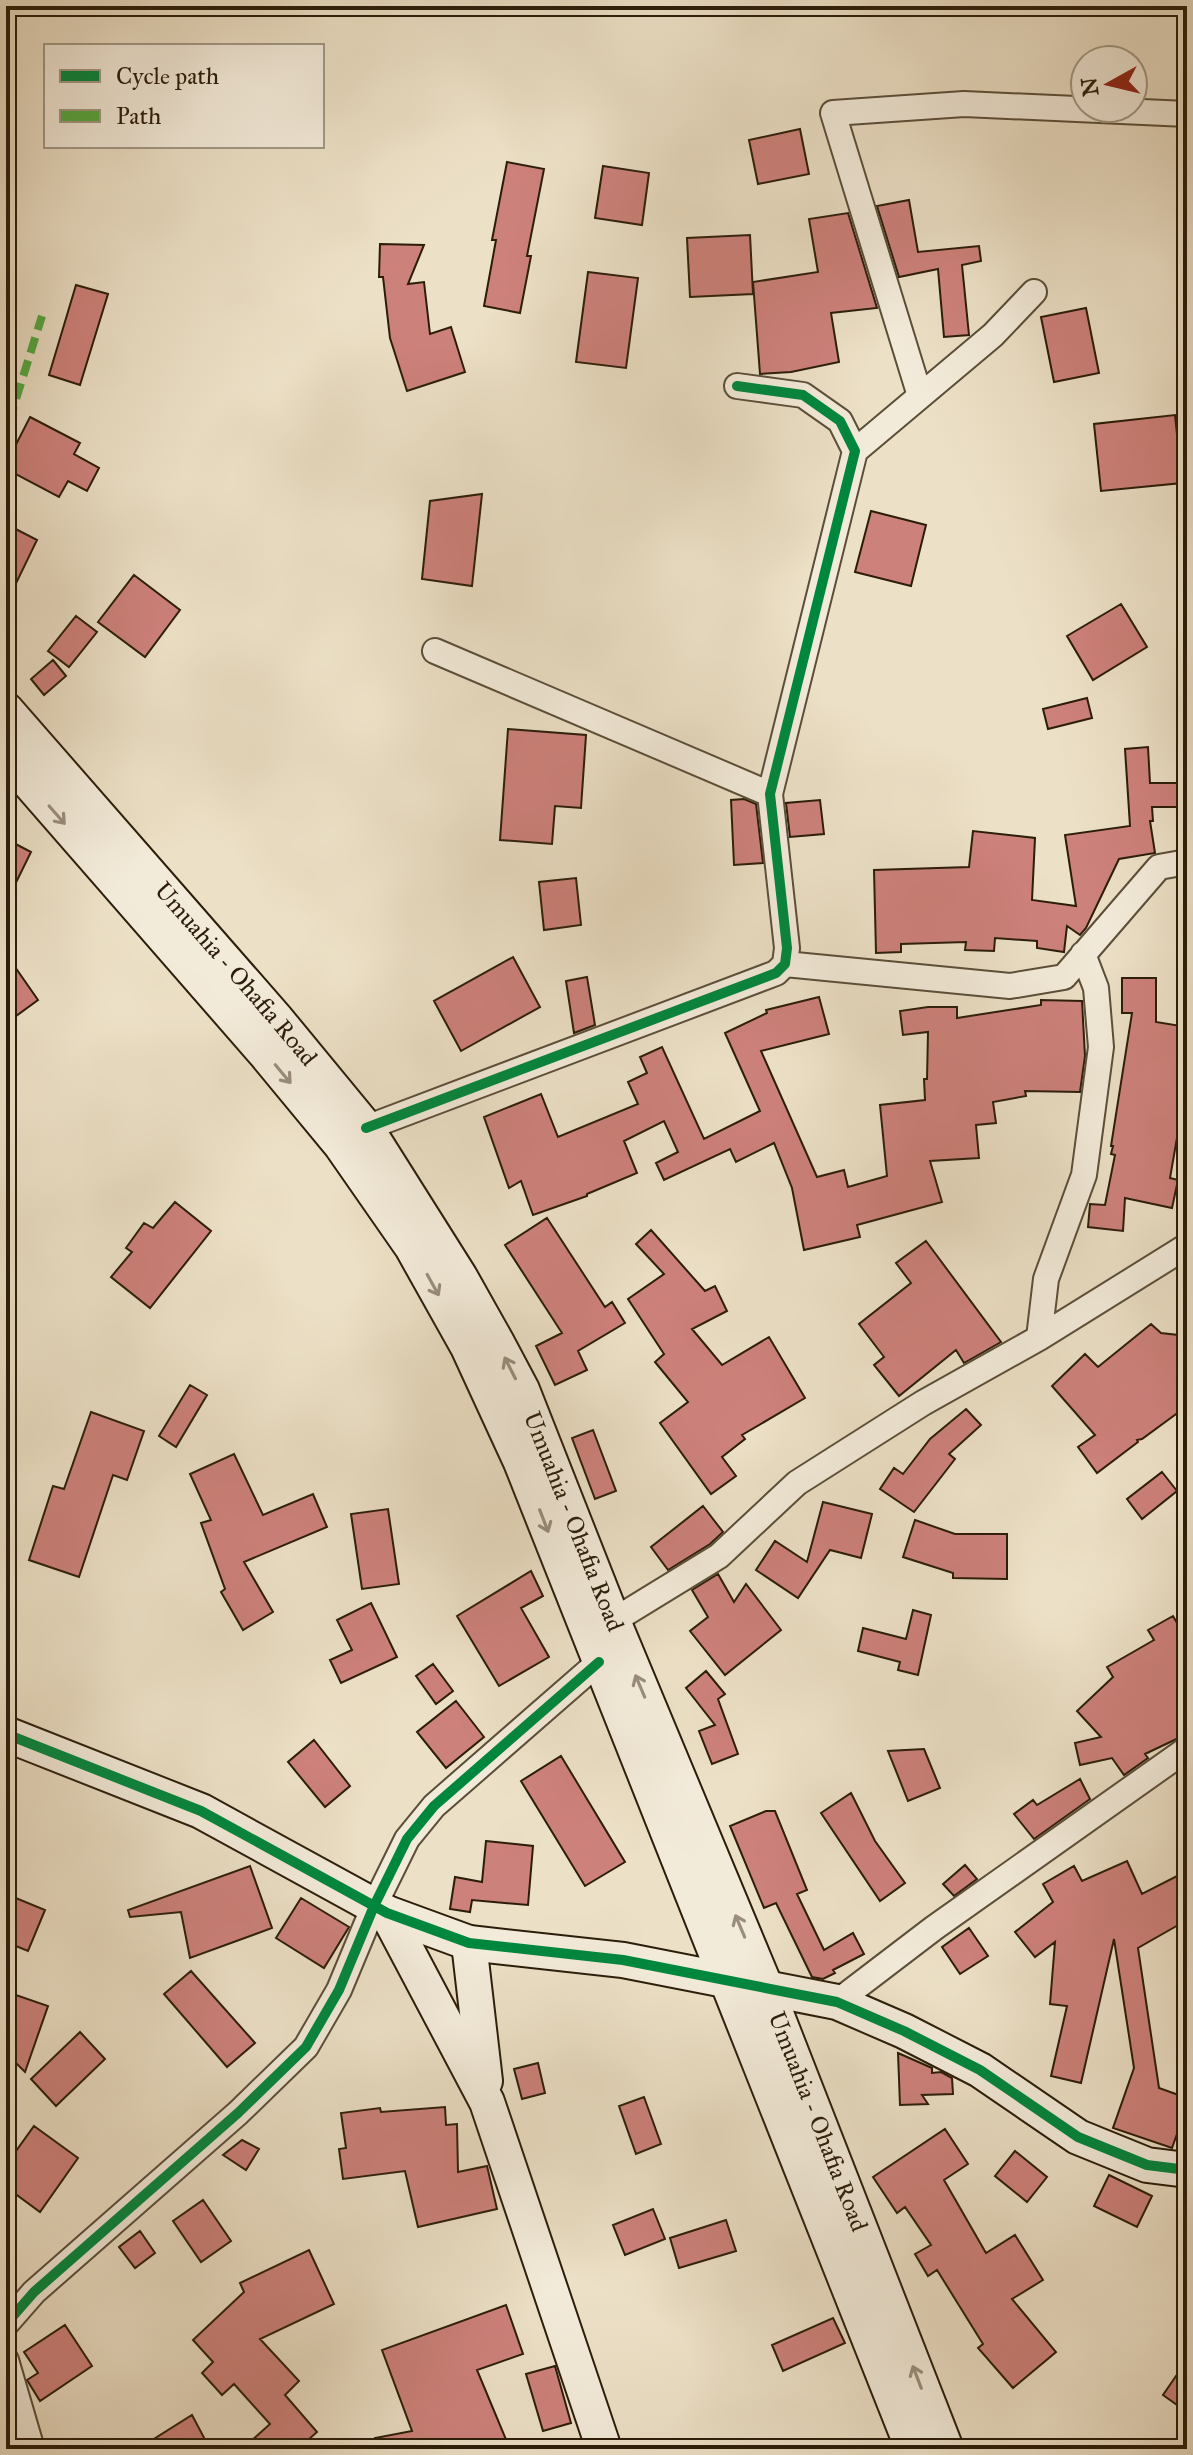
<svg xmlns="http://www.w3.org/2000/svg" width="1193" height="2455" viewBox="0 0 1193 2455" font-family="'IM FELL Great Primer',serif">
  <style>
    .building { fill: #cd817b; stroke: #2b1d0a; stroke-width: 2 }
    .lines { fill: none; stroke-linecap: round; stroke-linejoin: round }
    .street-casing { stroke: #5b4e39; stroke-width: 28 }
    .secondary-casing { stroke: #2b1d0a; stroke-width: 38 }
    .street { stroke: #f3ebda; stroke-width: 24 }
    .secondary { stroke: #f3ebda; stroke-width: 34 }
    .quiet { stroke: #54a941; stroke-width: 8; stroke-dasharray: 16 8; stroke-linecap: butt }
    .cycleway-casing { stroke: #f3ebda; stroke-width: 15 }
    .cycleway { stroke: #00873e; stroke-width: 10 }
    .oneway { stroke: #998e7c }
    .labels { text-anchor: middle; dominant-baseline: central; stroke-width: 6; stroke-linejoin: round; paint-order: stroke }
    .street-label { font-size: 24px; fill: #2b1d0a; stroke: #f3ebda }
  </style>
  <rect width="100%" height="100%" fill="#ece0c6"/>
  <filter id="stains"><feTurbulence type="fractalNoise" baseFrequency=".0025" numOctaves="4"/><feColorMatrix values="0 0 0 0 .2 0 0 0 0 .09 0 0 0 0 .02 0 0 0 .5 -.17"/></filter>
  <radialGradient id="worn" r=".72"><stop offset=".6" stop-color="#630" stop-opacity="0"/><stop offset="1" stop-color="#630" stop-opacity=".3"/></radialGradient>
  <path class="building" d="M800,129L809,174L758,184L749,140Z
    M507,162L544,169L527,256H531L520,313L484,306L496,240H492Z
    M603,166L649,173L642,225L595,218Z
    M909,200L918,252L979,246L981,261L962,265L969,335L944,337L938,269L899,277L877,206Z
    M848,213L877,308L831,313L839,362L791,372L760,374L753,282L818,272L809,219Z
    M750,235L753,294L690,297L687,238Z
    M380,244L424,245L408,284L424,282L430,334L451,327L465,372L407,391L390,338L383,277H379Z
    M588,272L638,278L626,368L576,362Z
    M76,285L108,294L80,385L49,375Z
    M1086,308L1099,373L1054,382L1041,317Z
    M1175,415L1182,483L1101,491L1094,424Z
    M30,417L80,443L74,454L99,468L87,491L68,481L59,497L6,469V464Z
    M482,494L472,586L422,579L430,501Z
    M871,511L926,525L911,586L855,572Z
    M6,524L37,540L6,604Z
    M134,575L180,610L145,657L98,622Z
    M1121,604L1147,647L1093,680L1067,636Z
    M76,616L97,632L69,667L48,651Z
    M53,660L66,676L44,695L31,679Z
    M1087,698L1092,718L1048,729L1043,709Z
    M508,729L586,735L581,808L555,806L552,844L500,840Z
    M1148,747L1150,783H1187V807H1152L1153,821H1150L1155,853L1119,859L1086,928L1080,935L1067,926L1064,952L1037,948V941L995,938L994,951L965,950L966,942L901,944V952L876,953L874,870L969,867L973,831L1035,838L1032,900L1076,906L1065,835L1130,826L1125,749Z
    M744,799L756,804L763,863L734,865L731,800Z
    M820,800L824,834L790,837L786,803Z
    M6,839L31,852L6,903Z
    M576,878L581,925L544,930L539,882Z
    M6,954L38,1000L16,1016L6,1000Z
    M513,957L540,1007L461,1051L434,1001Z
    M587,977L595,1025L574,1033L566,981Z
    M1122,978H1156V1022L1187,1027V1097L1185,1110L1182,1109L1170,1178L1178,1180L1172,1208L1125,1198L1123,1231L1088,1227L1090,1204L1105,1205L1115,1155L1111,1154L1113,1146H1111L1132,1013H1122Z
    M819,997L829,1034L761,1051L817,1177L844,1170L848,1187L887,1176L880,1105L925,1100L924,1079H927L928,1032L903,1035L900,1011L928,1007H957V1018L1041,1005V1000L1082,1001L1085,1056L1080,1092L1025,1091L1026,1096L993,1102L996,1123L976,1125L979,1158L930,1161L942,1202L857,1225L860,1237L804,1250L792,1188L774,1143L736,1162L730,1149L664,1180L656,1163L678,1152L664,1121L624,1141L637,1173L587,1194V1196L533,1215L521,1181L509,1188L484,1117L541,1094L558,1137L638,1104L628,1082L647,1073L640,1057L662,1047L704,1139L760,1111L725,1033L767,1013L766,1010Z
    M175,1202L211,1231L150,1308L111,1277L132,1252L126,1248L144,1223L153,1228Z
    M547,1218L605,1307L612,1302L625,1323L578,1351L587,1370L555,1385L536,1346L562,1333L505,1245Z
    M651,1230L705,1291L715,1286L727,1311L692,1329L722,1365L769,1337L805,1398L742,1435L745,1439L722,1457L736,1476L711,1494L660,1423L688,1402L655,1362L664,1354L628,1299L664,1274L636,1244Z
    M926,1241L1001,1342L964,1363L956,1350L899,1396L874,1365L884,1357L859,1324L911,1283L896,1263Z
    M1151,1324L1161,1333L1187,1336V1406L1142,1439L1137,1440L1138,1442L1097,1473L1078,1447L1095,1435L1052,1386L1085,1354L1098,1367Z
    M190,1385L207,1395L176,1447L159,1436Z
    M966,1409L981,1425L949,1454L955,1459L914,1512L880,1489L894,1468L903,1474L930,1439Z
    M91,1412L144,1431L127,1480L113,1475L79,1577L29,1560L53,1486L64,1489Z
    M593,1430L616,1491L595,1499L572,1438Z
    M234,1454L263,1515L313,1494L327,1527L244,1562L273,1612L243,1630L221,1592L225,1589L201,1523L211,1520L190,1474Z
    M1162,1472L1177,1491L1142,1519L1127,1499Z
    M823,1502L872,1514L861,1558L830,1550L798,1598L756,1570L775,1541L807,1562Z
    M703,1506L723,1532L710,1544L668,1570L651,1547Z
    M388,1509L399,1584L362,1589L351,1514Z
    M915,1520L955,1534H1007V1579L953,1578V1573L903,1557Z
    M531,1571L543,1596L521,1608L549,1657L499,1686L457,1616Z
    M718,1574L734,1602L746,1584L781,1630L725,1675L690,1631L708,1617L692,1590Z
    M371,1603L397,1657L341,1683L330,1660L352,1650L337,1620Z
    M913,1610L931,1615L918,1675L898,1670L900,1662L858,1651L863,1628L906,1639Z
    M1173,1616L1187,1640V1734L1145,1754L1148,1758L1124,1775L1112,1758L1080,1765L1075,1743L1101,1737L1077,1711L1113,1677L1107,1667L1154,1640L1148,1630Z
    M433,1664L453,1691L436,1704L416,1676Z
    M706,1671L725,1694L718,1699L738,1754L712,1764L699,1731L715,1725L686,1688Z
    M456,1701L484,1737L446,1768L417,1732Z
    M314,1740L350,1786L325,1807L288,1762Z
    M924,1749L940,1788L908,1801L888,1751Z
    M561,1756L625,1862L585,1886L521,1781Z
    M1080,1779L1090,1799L1034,1839L1014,1814L1033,1800L1037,1805Z
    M851,1793L875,1841L905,1883L880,1901L821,1813Z
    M766,1811H775L807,1890L797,1894L824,1950L853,1933L864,1954L833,1970L835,1973L823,1979L812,1977L776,1903L764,1908L730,1826Z
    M486,1841L533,1846L528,1905L472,1900L470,1912L450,1909L455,1877L482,1882Z
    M1127,1861L1142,1894L1187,1871V1920L1138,1948L1159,2088L1187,2098V2106L1172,2148L1113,2128L1134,2068L1114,1939L1081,2083L1051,2076L1067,2006L1050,2004L1055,1942L1035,1957L1015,1932L1053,1902L1043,1884L1074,1866L1082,1881Z
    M965,1865L977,1879L954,1896L943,1884Z
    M250,1866L272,1928L190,1958L181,1912L130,1917L128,1910Z
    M6,1894L45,1910L28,1951L6,1942Z
    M301,1898L349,1927L324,1968L276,1938Z
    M969,1928L988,1956L960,1974L942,1947Z
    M191,1971L255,2043L227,2067L164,1994Z
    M10,1993L48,2006L25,2072L14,2061L6,2058V2004Z
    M80,2032L105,2059L56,2106L31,2079Z
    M898,2053L932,2068V2073L941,2072L952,2078L953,2094L922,2095L928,2104L900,2105Z
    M538,2063L545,2093L522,2099L514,2069Z
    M644,2097L661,2144L636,2154L619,2106Z
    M445,2107L446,2125L457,2124L458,2172L487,2166L497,2209L418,2227L405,2171L343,2179L339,2149L346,2148L341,2113L380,2108L381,2112Z
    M34,2126L78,2158L40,2212L6,2187V2165Z
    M945,2129L968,2164L944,2180L986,2253L1015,2235L1043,2280L1012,2299L1056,2352L1013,2388L978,2348L983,2344L937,2270L928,2276L915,2254L931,2245L905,2207L897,2213L873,2177Z
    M242,2140L259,2149L246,2170L223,2155Z
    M1015,2151L1047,2177L1027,2202L995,2176Z
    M1109,2175L1152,2196L1137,2227L1094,2206Z
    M203,2200L231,2241L201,2262L173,2221Z
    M653,2209L665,2239L625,2255L613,2225Z
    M726,2220L736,2251L679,2268L670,2238Z
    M140,2231L155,2253L135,2268L119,2247Z
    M309,2250L334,2304L260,2339L299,2381L285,2395L317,2432L298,2449H242L270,2424L234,2384L222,2395L202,2373L213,2362L193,2340L244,2292L240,2283Z
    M506,2305L523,2354L477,2370L510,2449H376L375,2438L412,2431L382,2350Z
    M833,2318L845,2343L783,2371L772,2345Z
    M65,2325L92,2366L40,2401L27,2380L38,2373L24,2352Z
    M1187,2360V2412L1163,2395Z
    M555,2366L571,2423L543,2431L526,2374Z
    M192,2415L210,2449H138Z"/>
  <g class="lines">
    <defs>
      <path id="street" d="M920,396L833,113L964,104L1187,114
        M855,451L993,335L1034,292
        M435,651L770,794
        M785,964L1010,986L1064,977L1159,867L1187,862
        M366,1128L776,973L785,964L787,948L770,794L855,451L840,421L803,395L737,386
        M1039,1338L1046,1279L1084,1175L1101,1047L1096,988L1083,954
        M613,1621L719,1556L797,1483L923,1403L1039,1338L1187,1246
        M837,2002L934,1928L1187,1749
        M6,2324L34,2292L238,2113L306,2047L339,1990L374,1906L407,1839L434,1806L599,1662
        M6,2360L32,2449"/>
      <g id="secondary">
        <path id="s1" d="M6,710L277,1020L366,1128L460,1277L496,1341L522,1390L613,1621L766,1988L946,2449"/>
        <path d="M6,756L265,1053L341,1145L412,1247L468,1347L521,1462L913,2449"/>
        <path d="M6,1734L201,1811L387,1913L469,1943L623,1960L837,2002L904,2031L980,2070L1078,2137L1147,2165L1187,2170"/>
        <path d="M387,1913L487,2102L604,2449"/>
        <path d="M469,1943L485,2081"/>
      </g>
    </defs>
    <use href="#street" class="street-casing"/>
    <use href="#secondary" class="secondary-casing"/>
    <use href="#street" class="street"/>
    <use href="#secondary" class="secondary"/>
    <path class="quiet" d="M6,420L12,412L42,316"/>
    <defs>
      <path id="cycleway" d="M366,1128L776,973L785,964L787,948L770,794L855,451L840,421L803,395L737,386
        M6,1734L201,1811L387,1913L469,1943L623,1960L837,2002L904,2031L980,2070L1078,2137L1147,2165L1187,2170
        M6,2324L34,2292L238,2113L306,2047L339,1990L374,1906L407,1839L434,1806L599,1662"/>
    </defs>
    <use href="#cycleway" class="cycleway-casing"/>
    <use href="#cycleway" class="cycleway"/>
  </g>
  <defs><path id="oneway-shaft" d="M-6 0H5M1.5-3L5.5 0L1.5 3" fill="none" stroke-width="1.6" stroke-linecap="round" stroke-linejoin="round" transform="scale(2)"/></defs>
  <g class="oneway">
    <use href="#oneway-shaft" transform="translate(57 815) rotate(49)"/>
    <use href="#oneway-shaft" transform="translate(283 1074) rotate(50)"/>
    <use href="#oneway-shaft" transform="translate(433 1285) rotate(61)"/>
    <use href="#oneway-shaft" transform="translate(510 1368) rotate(-117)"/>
    <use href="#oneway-shaft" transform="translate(544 1521) rotate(69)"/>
    <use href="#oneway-shaft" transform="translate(640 1686) rotate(-113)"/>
    <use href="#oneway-shaft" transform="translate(740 1926) rotate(-113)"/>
    <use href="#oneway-shaft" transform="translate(917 2377) rotate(-111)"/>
  </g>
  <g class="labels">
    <g class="street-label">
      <text stroke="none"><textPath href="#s1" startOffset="350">Umuahia - Ohafia Road</textPath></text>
      <text stroke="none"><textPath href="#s1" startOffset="998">Umuahia - Ohafia Road</textPath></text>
      <text stroke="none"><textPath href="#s1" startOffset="1646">Umuahia - Ohafia Road</textPath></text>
    </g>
  </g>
  <rect width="1193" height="2455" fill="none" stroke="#ece0c6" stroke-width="32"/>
  <rect x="8" y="8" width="1177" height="2439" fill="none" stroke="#2b1d0a" stroke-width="4"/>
  <rect x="16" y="16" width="1161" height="2423" fill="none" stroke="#2b1d0a" stroke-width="2"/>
  <rect x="44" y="44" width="280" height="104" fill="#f3ebda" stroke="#a39987" stroke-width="2"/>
  <rect x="60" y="70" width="40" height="12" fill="#00873e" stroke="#a39987" stroke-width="2"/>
  <text x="116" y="84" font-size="24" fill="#2b1d0a">Cycle path</text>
  <rect x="60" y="110" width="40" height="12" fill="#54a941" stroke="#a39987" stroke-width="2"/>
  <text x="116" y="124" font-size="24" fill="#2b1d0a">Path</text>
  <g transform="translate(1109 84) rotate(262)"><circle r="38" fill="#f3ebda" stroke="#a39987" stroke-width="2"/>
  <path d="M0-6L14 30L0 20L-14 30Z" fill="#8f2418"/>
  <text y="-12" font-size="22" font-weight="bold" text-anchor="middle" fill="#2b1d0a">N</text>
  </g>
  <rect width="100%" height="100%" filter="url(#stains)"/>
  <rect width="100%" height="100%" fill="url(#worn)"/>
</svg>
